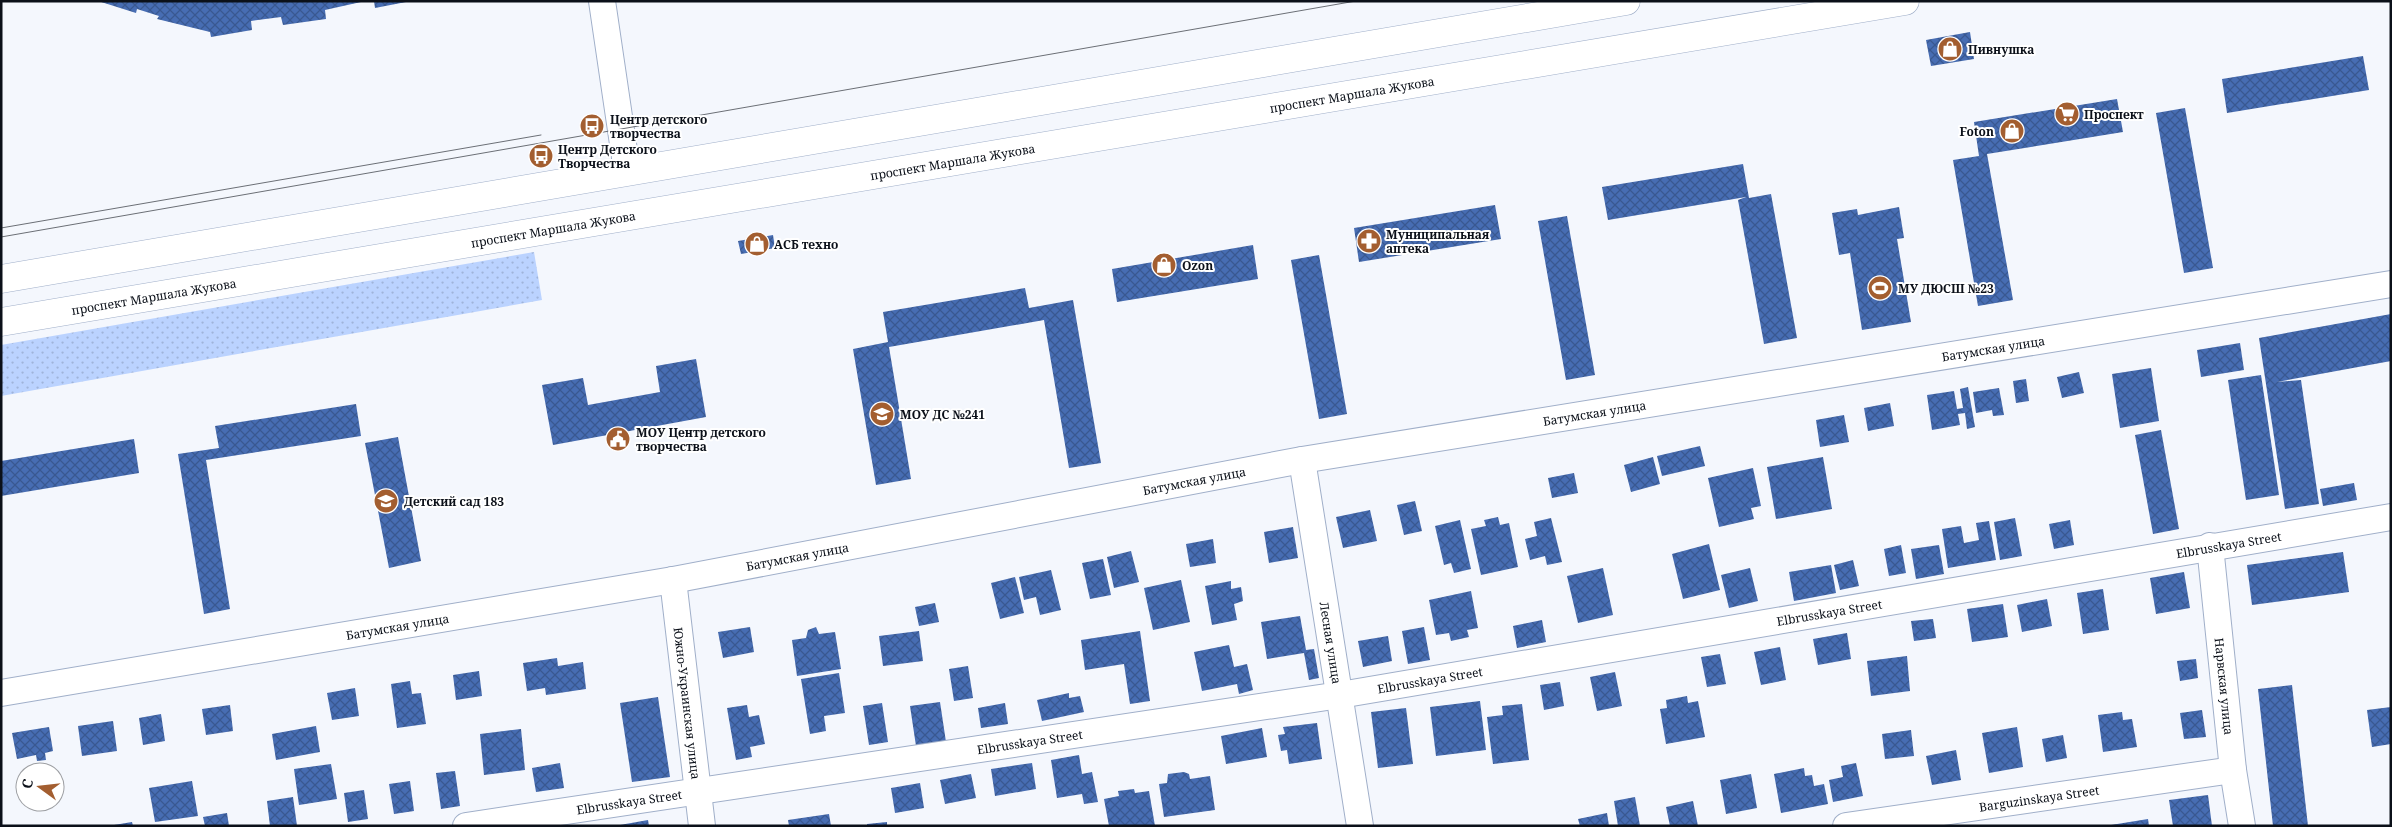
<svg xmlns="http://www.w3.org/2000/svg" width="2392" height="827" viewBox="0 0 2392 827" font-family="'Noto Serif',serif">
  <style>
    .park { fill: url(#park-dots) }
    .building { fill: url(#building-cross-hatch) }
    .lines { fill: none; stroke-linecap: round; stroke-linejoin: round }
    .minor-casing { stroke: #a0afc9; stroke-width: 28 }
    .highway-casing { stroke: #a0afc9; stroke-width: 29 }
    .minor { stroke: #fff; stroke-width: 26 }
    .highway { stroke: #fff; stroke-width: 28 }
    .tram { stroke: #6b6f76; stroke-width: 1 }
    .labels { text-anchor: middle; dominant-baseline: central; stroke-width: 4; stroke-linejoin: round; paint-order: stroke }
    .poi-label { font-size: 12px; font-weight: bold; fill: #0b1019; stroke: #fff; text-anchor: start }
    .street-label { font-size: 12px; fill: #0b1019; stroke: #fff }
  </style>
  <defs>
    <pattern id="park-dots" width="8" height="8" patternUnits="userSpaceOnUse" patternTransform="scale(1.25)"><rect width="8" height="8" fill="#bbd3ff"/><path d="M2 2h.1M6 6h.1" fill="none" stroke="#9fb4da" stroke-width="1.8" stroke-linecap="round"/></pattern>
    <pattern id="building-cross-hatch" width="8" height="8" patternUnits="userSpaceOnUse" patternTransform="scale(1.25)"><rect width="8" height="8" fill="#476db3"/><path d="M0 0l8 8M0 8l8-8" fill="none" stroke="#395891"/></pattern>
  </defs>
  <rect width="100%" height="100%" fill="#f4f7fd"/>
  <path class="park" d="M534,252L542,300L1,396V345Z"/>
  <path class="building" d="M98,1H361V2L325,10L326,19L283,25L281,17L251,21L252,30L211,37L210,32L157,19L159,16L137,9L136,13Z
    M374,1H406V2L375,8Z
    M1970,32L1974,59L1931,66L1926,40Z
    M2363,56L2369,90L2227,113L2222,79Z
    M2117,99L2123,132L1987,154L2013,300L1978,306L1953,160L1979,156L1974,122Z
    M2185,108L2213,268L2184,273L2156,113Z
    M1743,164L1749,198L1771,194L1797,338L1764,344L1738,200L1746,197L1608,220L1602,187Z
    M1495,205L1501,239L1359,262L1354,228Z
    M1899,207L1904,238L1897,239L1911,322L1862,330L1850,253L1839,255L1832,213L1857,209L1858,215Z
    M1567,216L1595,375L1566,380L1538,221Z
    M773,235L775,248L741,254L738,241Z
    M1253,245L1258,279L1117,302L1112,269Z
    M1319,255L1347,414L1319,419L1291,260Z
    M1025,288L1029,308L1073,300L1101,463L1069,468L1044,320L889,347L911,479L876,485L853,349L888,342L883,312Z
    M2391,314V361L2277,382L2301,380L2319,504L2285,509L2259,338Z
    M2240,343L2244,370L2201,377L2197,350Z
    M696,359L706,417L553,445L542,385L583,378L588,405L660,392L656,366Z
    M2151,368L2159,421L2120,428L2112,374Z
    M2079,372L2084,393L2062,398L2057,377Z
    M2261,375L2279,495L2246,500L2228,380Z
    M2026,379L2029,401L2016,403L2013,381Z
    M1968,387L1975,427L1967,429L1965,413L1958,414L1960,425L1932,430L1927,395L1954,391L1957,409L1963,408L1960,389Z
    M1999,388L2004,415L1993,416L1992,410L1976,413L1973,392Z
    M1890,403L1894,426L1868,431L1864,408Z
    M356,404L361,436L206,460L230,609L204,614L178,454L219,448L215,426Z
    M1844,415L1849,442L1820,447L1816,420Z
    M2161,430L2179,529L2153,534L2135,435Z
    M398,437L421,561L389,568L365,443Z
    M134,439L139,473L1,496V461Z
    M1700,446L1705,466L1662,476L1657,456Z
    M1653,457L1660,484L1631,492L1624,465Z
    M1823,457L1832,509L1776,519L1767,467Z
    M1753,468L1761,506L1751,508L1754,519L1719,527L1708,478Z
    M1574,473L1578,493L1552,498L1548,478Z
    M2354,483L2357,500L2323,506L2320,489Z
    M1415,501L1422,531L1404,535L1397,505Z
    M1370,510L1377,541L1343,548L1336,517Z
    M1498,517L1500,525L1509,523L1518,567L1481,575L1471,529L1486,526L1484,520Z
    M1551,518L1562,562L1547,565L1545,556L1530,560L1525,539L1537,536L1534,522Z
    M2015,518L2022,556L2000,560L1994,522Z
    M1460,520L1471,569L1454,573L1451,563L1444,565L1435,526Z
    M2070,520L2074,545L2054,549L2049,524Z
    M1989,521L1996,560L1948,568L1942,529L1961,526L1964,543L1979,540L1976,523Z
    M1293,527L1298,558L1269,563L1264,532Z
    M1213,539L1216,563L1190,567L1186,544Z
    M1709,544L1720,590L1683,599L1672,554Z
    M1901,545L1906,573L1889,576L1884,549Z
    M1939,545L1944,574L1916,579L1911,549Z
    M1131,551L1139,582L1114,588L1107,557Z
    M2343,552L2349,592L2252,605L2247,565Z
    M1103,559L1111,595L1090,599L1082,563Z
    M1853,560L1859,586L1840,590L1834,565Z
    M1831,565L1836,593L1794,601L1789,572Z
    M1603,568L1613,615L1578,623L1567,576Z
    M1750,568L1758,601L1729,608L1721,575Z
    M1051,570L1061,610L1040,615L1036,597L1024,600L1019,577Z
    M2184,572L2190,608L2156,614L2150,578Z
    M1015,577L1024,613L1000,619L991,583Z
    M1181,580L1190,622L1153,630L1144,588Z
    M1231,581V589L1241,587L1243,601L1234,604L1237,620L1212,625L1205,586Z
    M2103,589L2109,630L2083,634L2077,593Z
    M1471,591L1478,628L1467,630L1469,637L1451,641L1449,633L1436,635L1429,600Z
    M2047,599L2052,626L2022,632L2017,605Z
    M935,603L939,622L919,626L915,607Z
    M2003,604L2008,637L1972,642L1967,609Z
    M1300,616L1306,650L1314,649L1319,678L1309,680L1304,653L1267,659L1261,622Z
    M1933,619L1936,638L1914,641L1911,621Z
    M1542,620L1546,642L1517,648L1513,626Z
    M750,627L754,652L723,658L718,632Z
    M816,627L819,634L835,632L841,669L797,676L792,640L806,638L808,630Z
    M1424,627L1430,660L1408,664L1402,631Z
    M919,631L923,661L883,666L879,636Z
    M1140,631L1150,701L1130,704L1124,664L1085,670L1081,640Z
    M1847,633L1851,659L1818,665L1813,639Z
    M1388,636L1392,661L1363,667L1358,641Z
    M1229,645L1234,667L1247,664L1253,690L1239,694L1237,684L1202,691L1194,652Z
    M1780,647L1786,680L1761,685L1754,652Z
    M1720,654L1726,684L1707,687L1701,657Z
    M1907,656L1910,691L1871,696L1867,661Z
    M557,658L558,666L583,662L586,689L546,695L545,688L527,691L523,663Z
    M2196,659L2198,678L2180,681L2177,661Z
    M968,666L973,698L954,701L949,669Z
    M479,671L482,696L456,700L453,675Z
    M1615,672L1622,706L1597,711L1590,677Z
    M839,673L845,713L824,716L826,731L810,734L801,679Z
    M410,681L412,694L421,693L426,724L397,728L391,684Z
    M1560,682L1564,706L1544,710L1540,685Z
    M2292,685L2308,826H2273L2258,689Z
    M355,688L359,716L332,720L327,693Z
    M1069,693V698L1080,696L1084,712L1042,721L1037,700Z
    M1687,696L1688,703L1698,701L1705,737L1666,744L1660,709L1667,708L1666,700Z
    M658,697L670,777L632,782L620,703Z
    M1480,701L1486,750L1436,756L1430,707Z
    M940,702L946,742L916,746L910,706Z
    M882,703L888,742L869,745L863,706Z
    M1005,703L1008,724L981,728L978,708Z
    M1522,704L1529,760L1493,764L1487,717L1503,715L1502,706Z
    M230,705L233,731L206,735L202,709Z
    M747,705L749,717L759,715L765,744L750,747L752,757L736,760L727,708Z
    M2391,707V744L2372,747L2367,710Z
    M1406,708L1413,764L1378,768L1371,712Z
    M2202,710L2206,737L2184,739L2180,713Z
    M2122,712L2123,720L2132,719L2137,747L2103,752L2098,715Z
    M161,714L165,741L143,745L139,718Z
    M113,721L117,751L82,756L78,726Z
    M1317,723L1322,759L1289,764L1287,750L1281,751L1278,735L1285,734L1283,727Z
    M316,726L320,752L276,760L272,734Z
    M49,727L53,751L45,753L46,760L37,761L36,755L17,759L12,733Z
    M2017,727L2023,767L1989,773L1982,733Z
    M1262,728L1267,757L1226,764L1221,736Z
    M521,729L525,770L484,775L480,734Z
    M1911,730L1914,756L1885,759L1882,734Z
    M2063,735L2067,758L2046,762L2042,739Z
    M1956,750L1961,780L1932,785L1926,756Z
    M1079,755L1082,774L1092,772L1098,802L1084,804L1082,794L1057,798L1051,760Z
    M560,763L564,788L536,792L532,768Z
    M1032,763L1036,789L995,796L991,769Z
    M1856,763L1863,796L1833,802L1829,780L1843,777L1841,766Z
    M331,764L337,799L299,805L294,769Z
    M1804,768L1805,776L1812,775L1814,786L1824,784L1828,804L1781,813L1774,774Z
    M455,771L460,806L441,809L436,773Z
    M1184,772L1189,774L1190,779L1210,776L1215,810L1164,817L1159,784L1167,783L1168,774Z
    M971,774L976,798L945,804L940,780Z
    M1751,774L1757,808L1726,814L1720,780Z
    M192,781L198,816L155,822L149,788Z
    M410,781L414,811L394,814L389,784Z
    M920,783L924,808L895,813L891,788Z
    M1134,789L1135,793L1149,791L1155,826H1109L1104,799L1119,796L1118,791Z
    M364,790L368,819L348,822L344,793Z
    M2208,795L2212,826H2173L2169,800Z
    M293,797L297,826H270L267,801Z
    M1635,797L1640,826H1618L1614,801Z
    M1693,801L1698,826H1670L1666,807Z
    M227,813L229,826H205L203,817Z
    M1607,813L1609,826H1580L1578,819Z
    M829,814L831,826H789L788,820Z
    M2148,819L2149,826H2111V825Z
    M648,820L649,826H620V825Z
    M132,822L133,826H114V825Z
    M887,822V826H867V824Z"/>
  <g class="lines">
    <defs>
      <g id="minor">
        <path d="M602,1L627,171"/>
        <path id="s1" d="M1302,460L1360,826"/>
        <path id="s2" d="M2210,546L2233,770L2242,826"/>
        <path id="s3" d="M673,580L702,826"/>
        <path id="s4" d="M1,693L673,580L1302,460L2391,284"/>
        <path id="s5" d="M466,826L1340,695L2391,517"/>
        <path id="s6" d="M1846,826L2233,770"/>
      </g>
      <g id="highway">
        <path d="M1,279L1626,1"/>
        <path id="s7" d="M1,322L1905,1"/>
      </g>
    </defs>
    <use href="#minor" class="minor-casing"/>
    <use href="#highway" class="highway-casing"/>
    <use href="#minor" class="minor"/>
    <use href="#highway" class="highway"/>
    <path class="tram" d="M1,228L541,135
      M1,237L1356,1"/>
  </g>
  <defs>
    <symbol id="shop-disc" viewBox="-11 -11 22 22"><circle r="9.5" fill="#a35e30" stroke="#fff"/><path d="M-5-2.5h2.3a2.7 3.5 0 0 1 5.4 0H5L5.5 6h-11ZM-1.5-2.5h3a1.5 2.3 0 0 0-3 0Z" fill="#fff"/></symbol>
    <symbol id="supermarket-disc" viewBox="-11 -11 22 22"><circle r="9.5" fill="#a35e30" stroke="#fff"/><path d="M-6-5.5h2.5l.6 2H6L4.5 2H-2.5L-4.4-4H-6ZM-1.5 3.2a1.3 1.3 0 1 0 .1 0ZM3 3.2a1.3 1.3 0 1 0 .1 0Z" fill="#fff"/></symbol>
    <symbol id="bus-disc" viewBox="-11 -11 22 22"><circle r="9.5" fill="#a35e30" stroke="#fff"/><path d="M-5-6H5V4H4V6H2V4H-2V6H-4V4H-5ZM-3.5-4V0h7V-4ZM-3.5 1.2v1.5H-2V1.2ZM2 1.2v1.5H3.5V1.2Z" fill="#fff"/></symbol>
    <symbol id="pharmacy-disc" viewBox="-11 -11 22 22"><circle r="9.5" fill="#a35e30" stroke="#fff"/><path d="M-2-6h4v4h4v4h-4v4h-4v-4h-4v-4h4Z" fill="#fff"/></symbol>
    <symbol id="stadium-disc" viewBox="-11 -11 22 22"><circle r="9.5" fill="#a35e30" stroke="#fff"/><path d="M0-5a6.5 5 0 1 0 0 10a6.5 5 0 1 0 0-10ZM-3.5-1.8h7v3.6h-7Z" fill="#fff"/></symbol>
    <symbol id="school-disc" viewBox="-11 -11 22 22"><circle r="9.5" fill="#a35e30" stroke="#fff"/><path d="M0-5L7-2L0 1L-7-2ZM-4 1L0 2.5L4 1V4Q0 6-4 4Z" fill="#fff"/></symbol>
    <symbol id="civic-disc" viewBox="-11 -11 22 22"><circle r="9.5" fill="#a35e30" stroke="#fff"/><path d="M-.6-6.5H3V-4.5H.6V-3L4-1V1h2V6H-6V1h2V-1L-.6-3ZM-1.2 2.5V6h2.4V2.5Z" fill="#fff"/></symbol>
  </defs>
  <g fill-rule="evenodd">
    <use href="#shop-disc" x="1936" y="35" width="28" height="28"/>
    <use href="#supermarket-disc" x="2053" y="100" width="28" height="28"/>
    <use href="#bus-disc" x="578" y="112" width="28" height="28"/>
    <use href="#shop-disc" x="1998" y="117" width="28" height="28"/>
    <use href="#bus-disc" x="527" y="142" width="28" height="28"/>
    <use href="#pharmacy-disc" x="1355" y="227" width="28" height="28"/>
    <use href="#shop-disc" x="743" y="230" width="28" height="28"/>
    <use href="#shop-disc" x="1150" y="251" width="28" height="28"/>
    <use href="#stadium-disc" x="1866" y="274" width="28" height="28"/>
    <use href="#school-disc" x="868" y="400" width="28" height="28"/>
    <use href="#civic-disc" x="604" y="425" width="28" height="28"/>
    <use href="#school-disc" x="372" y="487" width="28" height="28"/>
  </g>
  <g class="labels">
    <g class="poi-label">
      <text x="1968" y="49">Пивнушка</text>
      <text x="2084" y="114">Проспект</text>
      <text x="610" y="119">Центр детского<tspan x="610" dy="14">творчества</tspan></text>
      <text x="1994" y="131" text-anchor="end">Foton</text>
      <text x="558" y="149">Центр Детского<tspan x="558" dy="14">Творчества</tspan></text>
      <text x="1386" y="234">Муниципальная<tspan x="1386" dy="14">аптека</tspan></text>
      <text x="774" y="244">АСБ техно</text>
      <text x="1182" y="265">Ozon</text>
      <text x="1898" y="288">МУ ДЮСШ №23</text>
      <text x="900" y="414">МОУ ДС №241</text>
      <text x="636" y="432">МОУ Центр детского<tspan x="636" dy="14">творчества</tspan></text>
      <text x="404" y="501">Детский сад 183</text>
    </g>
    <g class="street-label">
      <text stroke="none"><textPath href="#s7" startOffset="1370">проспект Маршала Жукова</textPath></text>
      <text stroke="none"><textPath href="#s7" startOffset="965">проспект Маршала Жукова</textPath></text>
      <text stroke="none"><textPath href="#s7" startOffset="560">проспект Маршала Жукова</textPath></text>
      <text stroke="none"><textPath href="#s7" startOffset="155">проспект Маршала Жукова</textPath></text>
      <text stroke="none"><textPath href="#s4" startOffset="2022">Батумская улица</textPath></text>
      <text stroke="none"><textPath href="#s4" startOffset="1618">Батумская улица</textPath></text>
      <text stroke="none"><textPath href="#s4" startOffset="1212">Батумская улица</textPath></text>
      <text stroke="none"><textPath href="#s5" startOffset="1785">Elbrusskaya Street</textPath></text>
      <text stroke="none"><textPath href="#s4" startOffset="808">Батумская улица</textPath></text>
      <text stroke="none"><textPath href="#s5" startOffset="1380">Elbrusskaya Street</textPath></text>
      <text stroke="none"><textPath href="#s4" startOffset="402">Батумская улица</textPath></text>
      <text stroke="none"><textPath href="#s1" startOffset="185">Лесная улица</textPath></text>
      <text stroke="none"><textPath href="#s5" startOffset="975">Elbrusskaya Street</textPath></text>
      <text stroke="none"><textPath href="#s2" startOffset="141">Нарвская улица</textPath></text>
      <text stroke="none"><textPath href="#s3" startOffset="124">Южно-Украинская улица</textPath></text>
      <text stroke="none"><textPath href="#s5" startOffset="570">Elbrusskaya Street</textPath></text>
      <text stroke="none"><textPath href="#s6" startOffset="195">Barguzinskaya Street</textPath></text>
      <text stroke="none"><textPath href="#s5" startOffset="165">Elbrusskaya Street</textPath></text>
    </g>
  </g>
  <rect width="2392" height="827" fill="none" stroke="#0b1019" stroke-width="5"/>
  <g transform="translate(40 787) rotate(285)"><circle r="24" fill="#ffffff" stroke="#9d9fa3"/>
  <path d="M0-4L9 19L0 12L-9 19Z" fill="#a35e30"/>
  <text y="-8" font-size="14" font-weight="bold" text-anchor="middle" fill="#0b1019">С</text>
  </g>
</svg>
